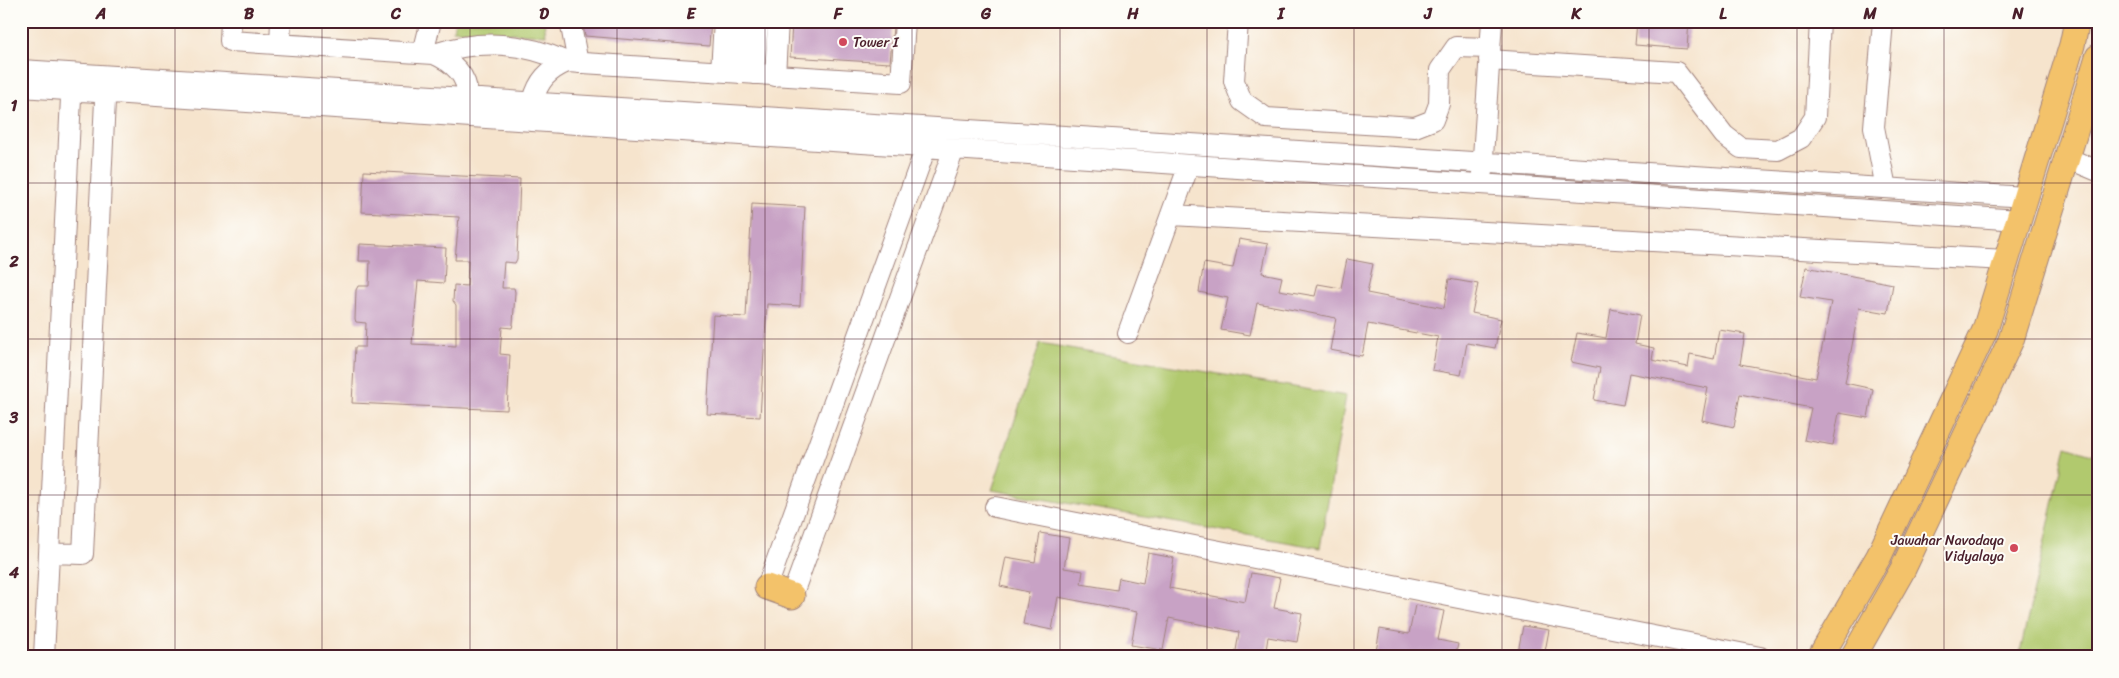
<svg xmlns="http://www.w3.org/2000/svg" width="2119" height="678" viewBox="0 0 2119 678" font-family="Sriracha,sans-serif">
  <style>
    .green { fill: #b1c96e; stroke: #7e744c }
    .building { fill: #c8a2c5 }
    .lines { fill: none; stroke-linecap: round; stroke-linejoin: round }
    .minor-casing { stroke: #a0827c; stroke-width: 22 }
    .major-casing { stroke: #a0827c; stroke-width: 27 }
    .minor { stroke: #fff; stroke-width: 20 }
    .major { stroke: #f3c26a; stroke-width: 25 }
    .grid { fill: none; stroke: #4a1f2b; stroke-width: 1; stroke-opacity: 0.55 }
    .poi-dot { fill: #d1495b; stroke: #fdfcf7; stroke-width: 2 }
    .labels { text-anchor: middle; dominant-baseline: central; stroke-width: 4; stroke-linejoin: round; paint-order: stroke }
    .poi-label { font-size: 14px; fill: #4a1f2b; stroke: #fdfcf7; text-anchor: start }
    .neatline { fill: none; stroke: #4a1f2b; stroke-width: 2 }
    .grid-label { font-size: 16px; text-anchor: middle; font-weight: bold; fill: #4a1f2b }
  </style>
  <rect width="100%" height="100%" fill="#fdfcf7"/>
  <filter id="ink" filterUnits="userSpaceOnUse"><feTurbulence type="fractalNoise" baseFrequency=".02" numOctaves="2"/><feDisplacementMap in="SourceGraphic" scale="10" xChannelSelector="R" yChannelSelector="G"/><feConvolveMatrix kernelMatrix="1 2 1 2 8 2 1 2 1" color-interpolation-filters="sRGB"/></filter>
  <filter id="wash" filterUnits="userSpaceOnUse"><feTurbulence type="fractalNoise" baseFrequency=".0096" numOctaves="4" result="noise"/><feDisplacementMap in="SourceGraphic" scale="20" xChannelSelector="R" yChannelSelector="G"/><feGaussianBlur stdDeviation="1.12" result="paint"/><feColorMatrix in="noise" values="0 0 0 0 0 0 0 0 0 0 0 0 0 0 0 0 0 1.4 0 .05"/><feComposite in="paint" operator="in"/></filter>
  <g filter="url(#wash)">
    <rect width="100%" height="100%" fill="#f6e4cd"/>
    <path class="green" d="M455,21H544L546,35L453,30Z
      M1040,343L1346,396L1320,548L992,490Z
      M2066,446L2098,456V657H2019Z"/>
    <g id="blocks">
      <path class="building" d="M582,21H711L709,46L585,36Z
        M815,21H855V25L893,27L890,63L790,57L792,22Z
        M1637,21H1689L1687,49L1635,45Z
        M364,171L520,179L517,259L515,263L504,262L502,288H514L515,292L513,324L512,328L502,327L500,354L510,355L507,410L352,403L355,347H365L366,323L356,322L355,319L356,290L358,286H369L370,261H359L360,244L446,248L444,283L418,281L412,344L456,346V305L453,301L454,285L467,286L468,260H455L459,217L362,212Z
        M752,204L805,207L800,306L767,304L760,417L707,414L713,315L746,317Z
        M1239,239L1268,244L1262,273L1282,277L1279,290L1315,296L1318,284L1341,288L1347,259L1373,264L1367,293L1413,302L1444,308L1449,279L1478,284L1472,313L1501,319L1495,348L1467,343L1461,375L1432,370L1438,337L1368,324L1362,356L1330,350L1336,318L1257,303L1250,335L1221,330L1228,298L1199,292L1204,263L1233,268Z
        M1806,267L1893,284L1888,313L1859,308L1845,383L1873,389L1868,418L1839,413L1833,445L1804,440L1811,408L1740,394L1734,427L1702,420L1708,388L1629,373L1623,405L1594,400L1600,368L1571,362L1577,333L1606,338L1611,309L1640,315L1635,344L1654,348L1652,360L1688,367L1690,354L1714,359L1719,330L1745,334L1740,364L1816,378L1831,302L1800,297Z
        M1040,533L1069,538L1064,568L1083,571L1081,584L1117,590L1119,578L1143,583L1148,553L1174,558L1169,588L1245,602L1251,573L1280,578L1274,608L1302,613L1297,642L1268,637L1265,657H1235L1239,632L1169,618L1163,650L1131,645L1137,612L1058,597L1052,630L1023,624L1029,592L1000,586L1006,557L1035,562Z
        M1415,605L1444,611L1438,640L1458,644L1455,657H1375L1380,629L1409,634Z
        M1523,626L1549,630L1544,657H1517Z"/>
    </g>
  </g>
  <g filter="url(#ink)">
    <use href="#blocks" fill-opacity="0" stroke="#a0827c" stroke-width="1"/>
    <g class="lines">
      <defs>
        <path id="minor" d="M231,21L230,41L434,54C481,39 523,42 567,62L901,83L905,21
          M570,21L578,63
          M1238,21L1234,81L1242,101L1266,118L1415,127L1433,120L1439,104L1440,70L1456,47L1490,48
          M1883,21L1874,127L1886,188
          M280,44L281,21
          M423,53L431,21
          M434,54C454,63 467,75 468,97
          M1489,60L1676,72L1724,135L1741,148L1778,150L1801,138L1815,117L1820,21
          M21,70L2026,197
          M721,71L724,21
          M739,73L742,21
          M754,74L758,21
          M775,76L778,21
          M21,87L2019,220
          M533,101C538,81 548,70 567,62
          M2067,158L2098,171
          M1482,172L1492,21
          M1171,215L2006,260
          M1128,333L1189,165
          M995,507L1760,657
          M50,553L83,554L106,80
          M767,587L926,147
          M792,596L954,149
          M44,657L72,77"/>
        <path id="major" d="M767,587L792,596
          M1820,657L1879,556L1985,330L2072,45L2077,21
          M1853,657L1903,569L2011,340L2098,57"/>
      </defs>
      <use href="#minor" class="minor-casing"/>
      <use href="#major" class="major-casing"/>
      <use href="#minor" class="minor"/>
      <use href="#major" class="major"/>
    </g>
  </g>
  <path class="grid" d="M175,21V657M322,21V657M470,21V657M617,21V657M765,21V657M912,21V657M1060,21V657M1207,21V657M1354,21V657M1502,21V657M1649,21V657M1797,21V657M1944,21V657M21,183H2098M21,339H2098M21,495H2098"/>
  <g class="poi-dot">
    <circle cx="843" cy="42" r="5"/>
    <circle cx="2014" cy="548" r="5"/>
  </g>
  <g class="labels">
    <g class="poi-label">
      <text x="853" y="42">Tower I</text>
      <text x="2004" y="540" text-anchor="end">Jawahar Navodaya<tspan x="2004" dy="16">Vidyalaya</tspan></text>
    </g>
  </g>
  <rect width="2119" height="678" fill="none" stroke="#fdfcf7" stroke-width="55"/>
  <rect x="28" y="28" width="2064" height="622" class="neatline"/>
  <g class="grid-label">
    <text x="101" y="19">A</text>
    <text x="249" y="19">B</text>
    <text x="396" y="19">C</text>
    <text x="544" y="19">D</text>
    <text x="691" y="19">E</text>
    <text x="838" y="19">F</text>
    <text x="986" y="19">G</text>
    <text x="1133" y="19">H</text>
    <text x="1281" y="19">I</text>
    <text x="1428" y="19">J</text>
    <text x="1576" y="19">K</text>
    <text x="1723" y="19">L</text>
    <text x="1870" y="19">M</text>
    <text x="2018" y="19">N</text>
    <text x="14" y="111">1</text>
    <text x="14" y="267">2</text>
    <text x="14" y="423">3</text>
    <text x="14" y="578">4</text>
  </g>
</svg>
